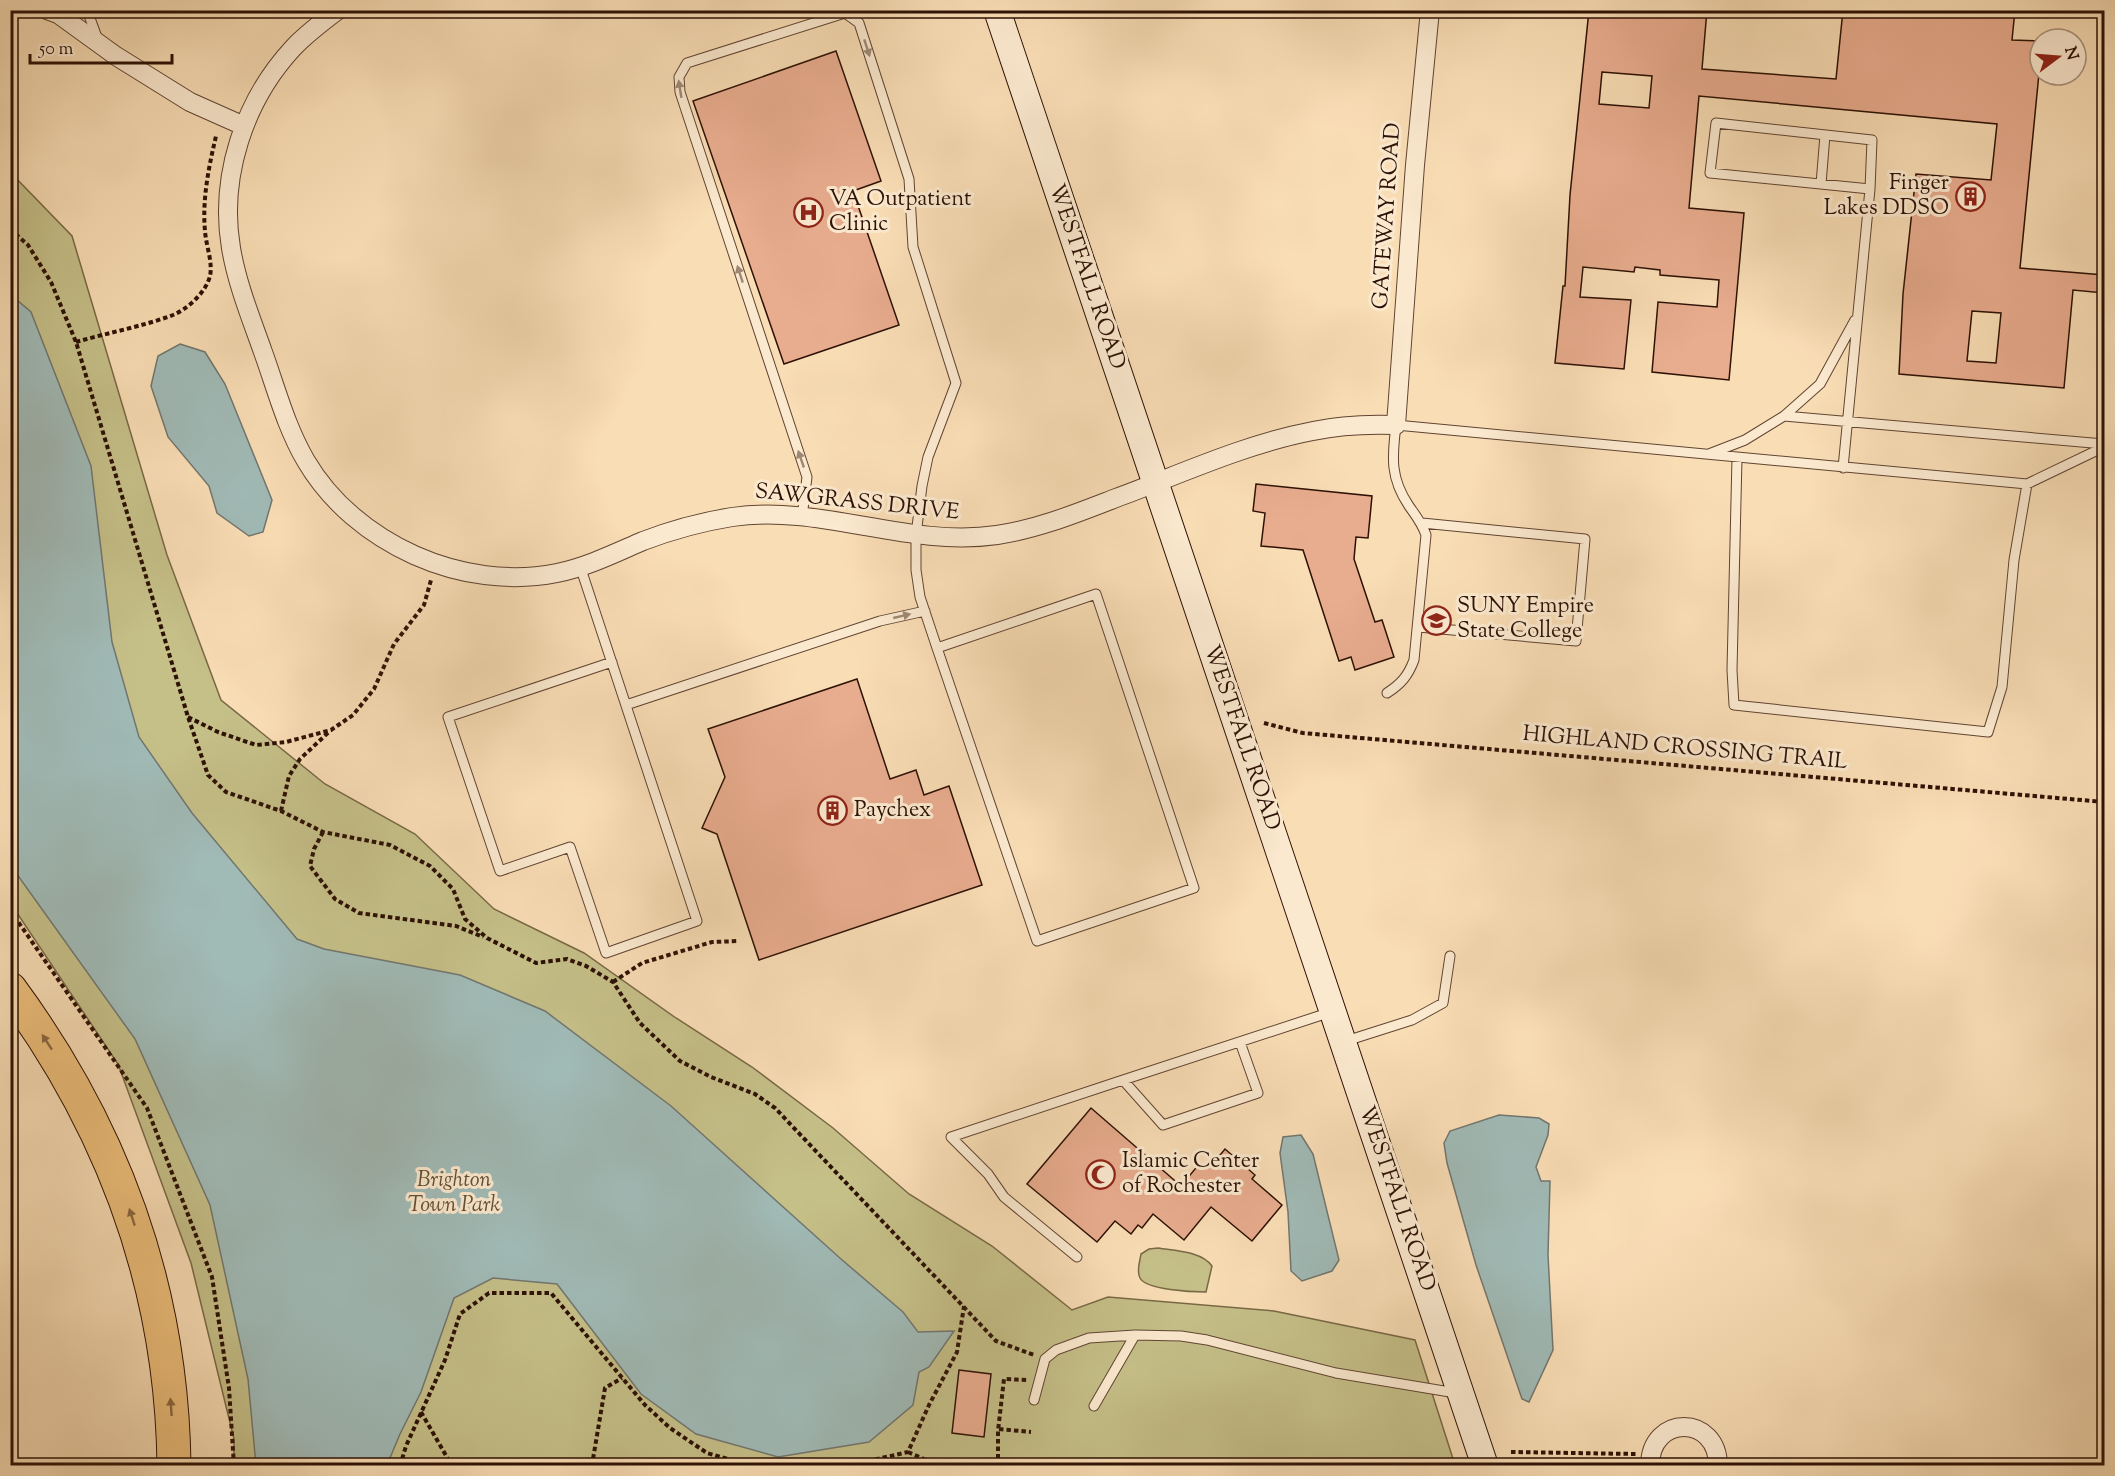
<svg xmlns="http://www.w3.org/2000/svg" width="2115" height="1476" viewBox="0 0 2115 1476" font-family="'Sorts Mill Goudy',serif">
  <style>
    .green { fill: #c5bf88; stroke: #796846; stroke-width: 1.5 }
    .water { fill: #a0bab6; stroke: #72766f; stroke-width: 1.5 }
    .building { fill: #e8ac8e; stroke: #2d1105; stroke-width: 1.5; fill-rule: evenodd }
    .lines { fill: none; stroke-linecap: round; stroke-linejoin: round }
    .lane-casing { stroke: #604431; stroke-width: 11 }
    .street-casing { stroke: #604431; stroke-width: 20 }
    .secondary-casing { stroke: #2d1105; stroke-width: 28 }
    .highway-casing { stroke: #2d1105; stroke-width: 35 }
    .path { stroke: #2d1105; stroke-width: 4; stroke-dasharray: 4.5 3; stroke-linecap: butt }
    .lane { stroke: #fbe9cf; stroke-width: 9 }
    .street { stroke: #fbe9cf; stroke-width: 18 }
    .secondary { stroke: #fbe9cf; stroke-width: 26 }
    .highway { stroke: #ecbe7a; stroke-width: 33 }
    .oneway { fill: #9e8874 }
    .oneway2 { fill: #8c6840 }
    .labels { text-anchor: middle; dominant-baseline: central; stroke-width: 6; stroke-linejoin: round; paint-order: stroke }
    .poi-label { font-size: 22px; fill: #2d1105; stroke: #fbe9cf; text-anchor: start }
    .street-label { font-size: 22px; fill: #2d1105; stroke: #fbe9cf }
    .park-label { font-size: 22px; font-style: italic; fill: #624e33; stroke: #fbe9cf }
  </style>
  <rect width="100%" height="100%" fill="#f9ddb5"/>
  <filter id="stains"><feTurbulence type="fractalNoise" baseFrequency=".00333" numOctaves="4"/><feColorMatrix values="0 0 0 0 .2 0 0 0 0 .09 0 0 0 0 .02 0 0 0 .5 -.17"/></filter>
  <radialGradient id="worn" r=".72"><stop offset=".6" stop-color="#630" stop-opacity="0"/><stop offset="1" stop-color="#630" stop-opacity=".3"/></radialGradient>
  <path class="green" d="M11,173L72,236L167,555L221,700L325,784L415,834L494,909L584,953L676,1018L752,1067L833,1128L909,1194L992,1246L1072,1310L1108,1297L1274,1311L1415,1340L1455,1465H234V1439L191,1263L118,1064L11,904Z
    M1158,1248C1175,1251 1201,1251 1212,1266L1206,1292C1193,1292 1146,1290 1140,1278C1136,1271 1140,1261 1141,1254L1149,1249Z"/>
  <path class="water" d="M10,294L31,312L91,466L112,642L139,737L192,813L297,939L324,949L460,975L545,1011L671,1106L841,1259L903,1312L918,1332L954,1331L929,1367L919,1372L913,1405L869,1442L778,1457L696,1434L641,1394L557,1284L493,1278L454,1298L421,1392L400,1434L387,1465H256L248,1379L210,1205L135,1039L11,866Z
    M180,344L205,352L225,384L272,500L263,532L249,536L217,513L209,486L168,437L151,386L158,356Z
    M1499,1115L1539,1118L1549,1124L1548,1135L1536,1167L1541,1181H1550L1548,1255L1553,1350L1529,1402L1522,1399L1476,1265L1447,1163L1444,1143L1450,1131Z
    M1301,1135L1313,1154L1339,1260L1332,1271L1302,1281L1291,1271L1288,1212L1280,1153L1283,1137Z"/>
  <path class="building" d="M1589,10H1707L1702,69L1836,79L1843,10H2015L2012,40L2040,41V63L2020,268L2104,275V293L2073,290L2064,388L1899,374L1903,294L1916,174L1991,180L1997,124L1699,96L1689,208L1744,213L1729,380L1652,372L1658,302L1717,307L1719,280L1660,275V270L1635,267L1634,272L1583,267L1580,297L1631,300L1624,369L1555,363L1563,286H1565L1570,195ZM1602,72L1652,76L1649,108L1599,104ZM1972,311L2001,313L1996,363L1967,361Z
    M836,51L881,181L853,191L899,325L784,364L693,101Z
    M1256,484L1372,496L1368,538L1356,537L1354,559L1375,622L1382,620L1394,657L1355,670L1351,657L1339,661L1303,550L1261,546L1265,513L1253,511Z
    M857,679L890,779L916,770L924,795L949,786L982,885L759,960L717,834L702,828L725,777L708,729Z
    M1091,1108L1181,1186L1200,1163L1205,1168L1214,1157L1216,1160L1225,1149L1255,1175L1252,1179L1282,1205L1252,1241L1211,1207L1184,1240L1153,1214L1142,1228L1138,1225L1131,1234L1115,1221L1097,1242L1027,1184Z
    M959,1370L991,1374L984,1437L952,1433Z"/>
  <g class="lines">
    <defs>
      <path id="lane" d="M87,10L98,40
        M1821,184L1825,135
        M1784,416L2104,444
        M1709,454L1745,440L1784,416L1820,384L1855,320
        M1737,458L1732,670L1734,705L1988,732L2002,687L2014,560L2027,484
        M1843,468L1870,189L1872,140L1716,123L1710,173L1870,189
        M802,517L807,477L680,92L679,77L687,63L845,13L859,23L909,179L913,247L956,383L928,457L922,486L916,535V570L920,597L937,648L1037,941L1194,888L1096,594L937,648
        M580,566L697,921L606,953L570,847L500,871L448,717L612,662
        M1418,627L1576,641L1585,539L1422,523
        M1387,693C1401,684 1408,676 1414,660L1426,535C1422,523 1416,516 1409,506C1390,478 1392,457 1396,425L2027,484L2104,447
        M626,705L880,621L925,611
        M1346,1041L1412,1020L1443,1003L1450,956
        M1240,1042L1258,1093L1163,1125L1123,1080L1331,1012
        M1077,1257L1004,1197L988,1174L951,1137L1123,1080
        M1034,1400L1045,1359L1056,1350L1089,1338L1135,1335L1181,1336L1207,1340L1336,1373L1456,1393
        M1094,1406L1135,1335"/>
      <path id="street" d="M47,10L58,14L116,56L190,102L244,126
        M338,10C322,22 306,34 293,48C244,101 219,177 231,248C237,284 251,318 263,352C276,388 286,427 306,461C355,544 463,592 557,573C587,567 615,553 643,541C672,530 701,522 732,517C821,504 907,548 997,535C1038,529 1077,513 1116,498C1181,474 1245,444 1313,431C1340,425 1369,424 1396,425L1415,165L1430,10
        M1650,1466C1650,1414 1718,1414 1718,1466"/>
      <path id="secondary" d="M997,10L1485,1466"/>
      <path id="highway" d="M10,989C114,1130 172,1290 174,1466"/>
    </defs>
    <use href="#lane" class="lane-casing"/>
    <use href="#street" class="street-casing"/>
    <use href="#secondary" class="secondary-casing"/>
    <use href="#highway" class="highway-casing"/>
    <path class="path" d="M10,229L28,245L51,282L76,342L188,717L208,775L226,792L281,811L323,832L390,845L430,866L453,889L465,919L487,938L536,963L567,959L586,966L613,982L640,1023L680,1061L711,1077L755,1094L775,1108L996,1341L1034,1355
      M76,342C107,333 144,326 173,315C188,309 206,292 210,276C213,262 206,246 205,231C202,199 209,166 216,136
      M188,717L218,732L256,745L286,742L331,730L353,715L374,689L394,644L424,605L431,580
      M1264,723L1303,733L2104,802
      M281,811L289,776L300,759L330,731
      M323,832L314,849L310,866L335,899L359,913L456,926L483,937
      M10,910L147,1108L212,1277L229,1388L234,1466
      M613,982L642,963L712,942L739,941
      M421,1412L452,1466
      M999,1429L1031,1432
      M908,1452L940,1466
      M1511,1452L1636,1454
      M400,1466L406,1446L445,1360L460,1314L489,1293H551L645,1405L670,1428L707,1453L752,1466
      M548,1466L593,1459
      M594,1466L593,1459L605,1388L622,1378
      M846,1466L908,1452L929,1405L957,1352L964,1306
      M998,1466V1431L1004,1379L1027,1380"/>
    <use href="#lane" class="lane"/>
    <use href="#street" class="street"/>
    <use href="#secondary" class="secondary"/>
    <use href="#highway" class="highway"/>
  </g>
  <defs><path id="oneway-solid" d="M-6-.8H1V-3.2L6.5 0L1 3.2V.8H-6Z" transform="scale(1.5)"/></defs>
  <g class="oneway">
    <use href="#oneway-solid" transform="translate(867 48) rotate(72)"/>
    <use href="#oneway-solid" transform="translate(680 89) rotate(-99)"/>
    <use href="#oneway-solid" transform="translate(740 274) rotate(-108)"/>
    <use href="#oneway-solid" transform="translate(801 459) rotate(-109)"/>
    <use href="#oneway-solid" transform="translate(902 616) rotate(-13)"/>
  </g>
  <g class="oneway2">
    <use href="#oneway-solid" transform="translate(47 1042) rotate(-123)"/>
    <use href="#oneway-solid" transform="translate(132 1217) rotate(-108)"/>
    <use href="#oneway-solid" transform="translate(171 1407) rotate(-94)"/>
  </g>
  <defs>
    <symbol id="building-ring" viewBox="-11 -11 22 22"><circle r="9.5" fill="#fbe9cf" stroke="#8f2418" stroke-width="1.5"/><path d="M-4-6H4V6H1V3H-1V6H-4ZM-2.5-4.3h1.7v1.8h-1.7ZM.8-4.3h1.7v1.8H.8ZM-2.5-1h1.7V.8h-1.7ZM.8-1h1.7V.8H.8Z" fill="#8f2418"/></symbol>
    <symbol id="hospital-ring" viewBox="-11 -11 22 22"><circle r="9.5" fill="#fbe9cf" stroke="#8f2418" stroke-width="1.5"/><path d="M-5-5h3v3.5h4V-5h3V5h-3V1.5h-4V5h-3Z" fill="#8f2418"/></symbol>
    <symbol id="university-ring" viewBox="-11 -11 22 22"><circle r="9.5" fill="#fbe9cf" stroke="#8f2418" stroke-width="1.5"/><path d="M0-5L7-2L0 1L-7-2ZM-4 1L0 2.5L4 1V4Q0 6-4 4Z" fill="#8f2418"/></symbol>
    <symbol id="mosque-ring" viewBox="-11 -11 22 22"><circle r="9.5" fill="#fbe9cf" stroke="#8f2418" stroke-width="1.5"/><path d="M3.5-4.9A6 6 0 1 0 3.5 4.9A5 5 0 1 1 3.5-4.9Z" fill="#8f2418"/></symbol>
  </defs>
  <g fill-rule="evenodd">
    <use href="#building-ring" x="1954" y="180" width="33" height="33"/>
    <use href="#hospital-ring" x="792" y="196" width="33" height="33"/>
    <use href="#university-ring" x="1420" y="604" width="33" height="33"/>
    <use href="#building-ring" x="816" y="794" width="33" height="33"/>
    <use href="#mosque-ring" x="1084" y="1158" width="33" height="33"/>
  </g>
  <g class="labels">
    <g class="poi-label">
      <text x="1949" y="184" text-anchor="end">Finger<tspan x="1949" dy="25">Lakes DDSO</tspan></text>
      <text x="829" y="200">VA Outpatient<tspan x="829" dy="25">Clinic</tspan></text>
      <text x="1457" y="607">SUNY Empire<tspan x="1457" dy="25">State College</tspan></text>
      <text x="854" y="811">Paychex</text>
      <text x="1122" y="1162">Islamic Center<tspan x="1122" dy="25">of Rochester</tspan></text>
    </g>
    <g class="street-label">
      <text transform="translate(1388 216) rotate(-86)">GATEWAY ROAD</text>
      <text transform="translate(1086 277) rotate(71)">WESTFALL ROAD</text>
      <text transform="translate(857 503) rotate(6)">SAWGRASS DRIVE</text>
      <text transform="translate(1241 738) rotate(71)">WESTFALL ROAD</text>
      <text transform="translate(1685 749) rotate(5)">HIGHLAND CROSSING TRAIL</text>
      <text transform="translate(1396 1199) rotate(71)">WESTFALL ROAD</text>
    </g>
    <g class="park-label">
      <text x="454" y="1181">Brighton<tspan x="454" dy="25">Town Park</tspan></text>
    </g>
  </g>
  <rect width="2115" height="1476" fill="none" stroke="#f9ddb5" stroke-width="36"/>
  <rect x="12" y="12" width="2091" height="1452" fill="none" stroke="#2d1105" stroke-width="3"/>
  <rect x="18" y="18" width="2079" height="1440" fill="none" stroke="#2d1105" stroke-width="1.5"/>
  <g transform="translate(2058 57) rotate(74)"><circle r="28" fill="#fbe9cf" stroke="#a9937e" stroke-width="1.5"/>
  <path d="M0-4.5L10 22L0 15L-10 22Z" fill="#8f2418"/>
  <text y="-9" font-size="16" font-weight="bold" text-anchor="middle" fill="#2d1105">N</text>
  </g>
  <path d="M30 54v9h142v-9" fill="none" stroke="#2d1105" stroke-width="3"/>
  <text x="39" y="54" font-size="18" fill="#2d1105" stroke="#fbe9cf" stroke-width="4.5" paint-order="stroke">50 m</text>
  <rect width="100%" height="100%" filter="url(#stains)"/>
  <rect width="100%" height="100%" fill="url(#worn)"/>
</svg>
